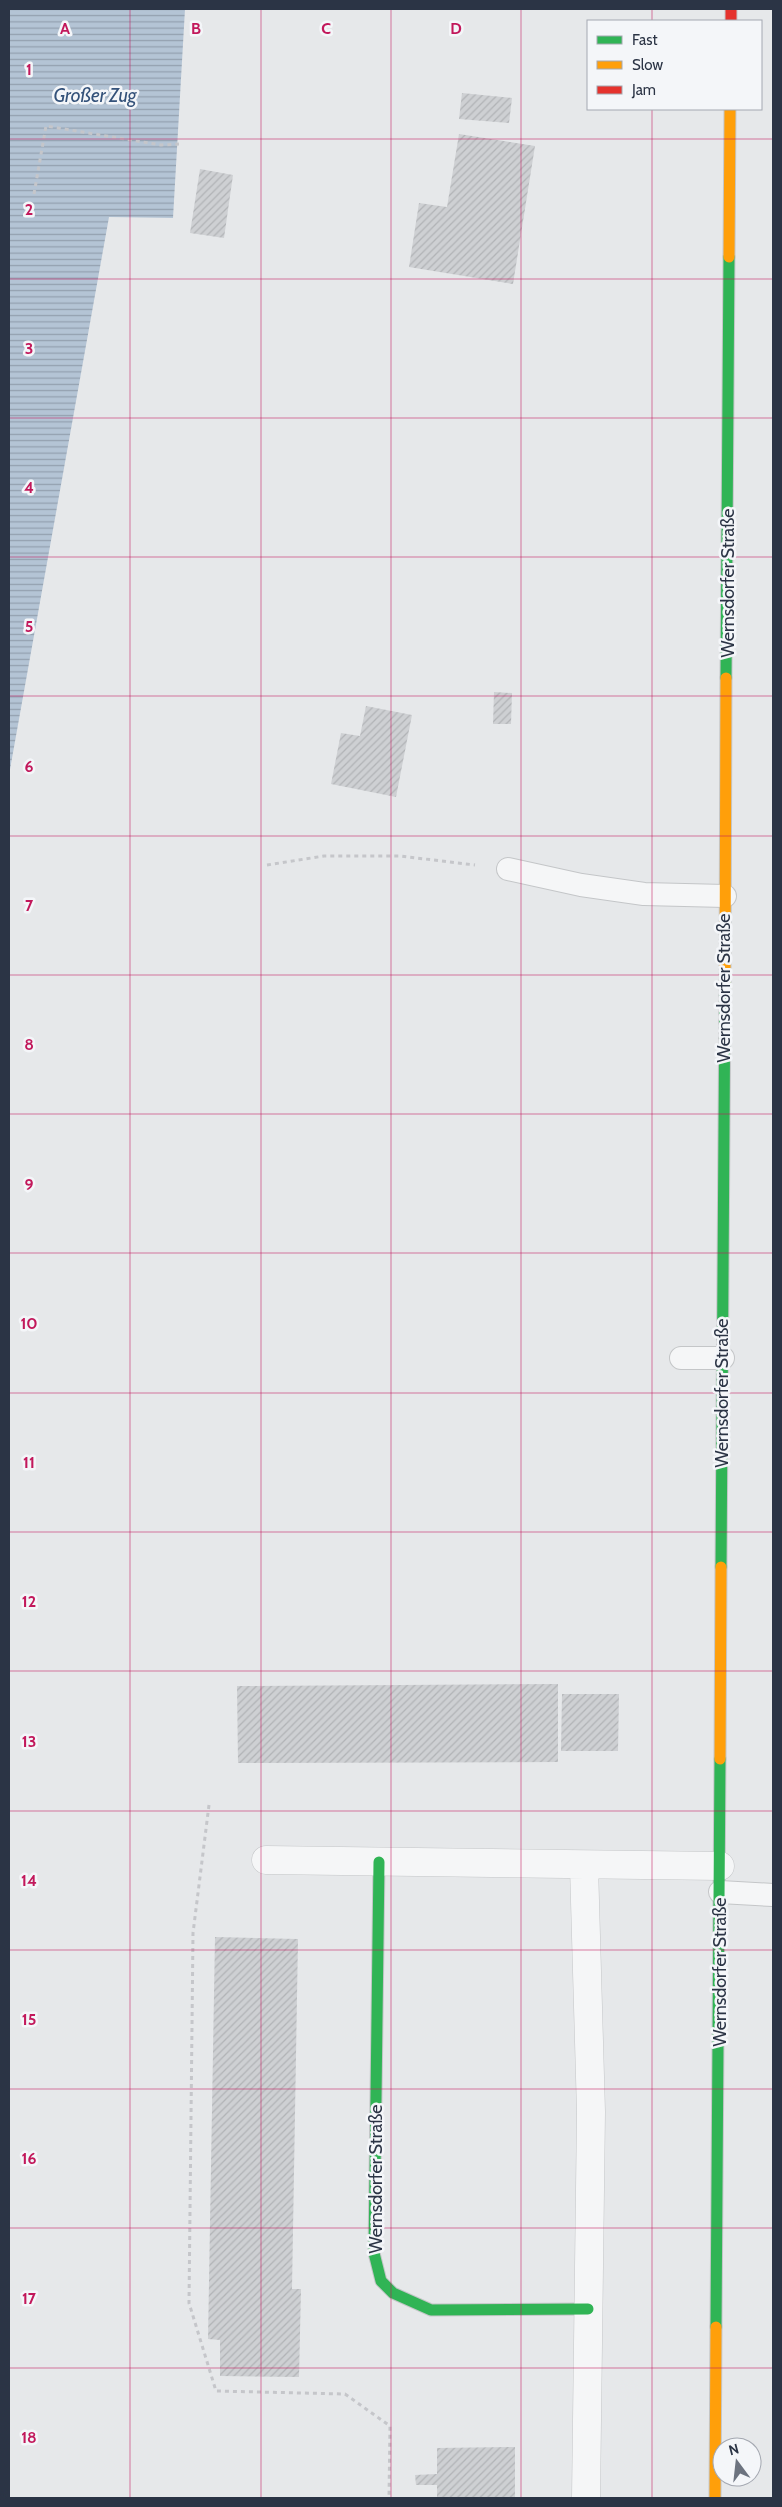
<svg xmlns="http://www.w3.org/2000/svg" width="782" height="2507" viewBox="0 0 782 2507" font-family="Cabin,sans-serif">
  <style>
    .water { fill: url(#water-rules) }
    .building { fill: url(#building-hatch) }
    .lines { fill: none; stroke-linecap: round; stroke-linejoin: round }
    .lane-casing { stroke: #c4c6c8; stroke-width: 24 }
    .street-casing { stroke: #c4c6c8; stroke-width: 29 }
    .fast-casing { stroke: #c4c6c8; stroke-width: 13 }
    .slow-casing { stroke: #c4c6c8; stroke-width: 13 }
    .jam-casing { stroke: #c4c6c8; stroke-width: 13 }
    .path { stroke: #c5c6ca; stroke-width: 3; stroke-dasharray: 4 4; stroke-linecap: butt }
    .lane { stroke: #f5f6f7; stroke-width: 22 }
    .street { stroke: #f5f6f7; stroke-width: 28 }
    .fast { stroke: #30b455; stroke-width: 11 }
    .slow { stroke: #ff9f0a; stroke-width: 11 }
    .jam { stroke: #e5322d; stroke-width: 11 }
    .grid { fill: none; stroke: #c2185b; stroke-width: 1; stroke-opacity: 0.55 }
    .labels { text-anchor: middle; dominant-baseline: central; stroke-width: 5; stroke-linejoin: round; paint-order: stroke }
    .street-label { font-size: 18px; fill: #2b3445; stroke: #f4f6f9 }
    .water-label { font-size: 19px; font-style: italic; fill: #34527a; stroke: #f4f6f9 }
    .grid-label { font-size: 16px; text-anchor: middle; font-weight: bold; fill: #c2185b; stroke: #f4f6f9; stroke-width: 5; stroke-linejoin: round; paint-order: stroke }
  </style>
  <defs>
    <pattern id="water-rules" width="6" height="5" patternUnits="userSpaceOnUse" patternTransform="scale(1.25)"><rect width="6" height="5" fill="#b4c4d5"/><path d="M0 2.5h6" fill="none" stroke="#93a0af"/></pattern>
    <pattern id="building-hatch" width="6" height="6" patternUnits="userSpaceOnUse" patternTransform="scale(1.25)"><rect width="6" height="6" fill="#ced0d3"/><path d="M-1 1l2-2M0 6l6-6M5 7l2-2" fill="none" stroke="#b1b3b6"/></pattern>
  </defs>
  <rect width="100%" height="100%" fill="#e6e8ea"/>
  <path class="water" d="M9,9H185L173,218L109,217L9,775Z"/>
  <path class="building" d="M462,93L512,98L509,123L459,119Z
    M459,134L535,146L513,284L409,267L419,203L447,207Z
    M200,169L233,175L224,238L190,233Z
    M494,692L512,693L511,724H493Z
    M366,706L412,715L396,797L331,784L341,733L360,736Z
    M558,1684V1762L238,1763L237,1686Z
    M562,1694H619L618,1751H561Z
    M215,1937L298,1939L292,2289H301L299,2377L220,2376V2340L208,2339Z
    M515,2447V2498H437V2485H416L415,2475L437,2474V2448Z"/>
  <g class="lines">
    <defs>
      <path id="lane" d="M508,869L581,885L644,894L725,896
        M681,1358H723
        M720,1892L773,1895"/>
      <path id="street" d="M266,1860L720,1866
        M584,1866L591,2112L586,2498"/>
      <path id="fast" d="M726,678L729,257
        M721,1567L725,981
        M379,1862L374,2253L381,2281L393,2293L431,2310L588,2309
        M716,2327L720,1759"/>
      <path id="slow" d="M729,257L730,109
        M725,981L726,678
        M720,1759L721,1567
        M715,2498L716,2327"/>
      <path id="jam" d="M731,9V21"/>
    </defs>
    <use href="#lane" class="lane-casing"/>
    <use href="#street" class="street-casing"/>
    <use href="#fast" class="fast-casing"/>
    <use href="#slow" class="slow-casing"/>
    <use href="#jam" class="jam-casing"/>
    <path class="path" d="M34,194L46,126L161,145L179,144
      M267,865L324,856H400L475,865
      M209,1805L193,1933L189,2303L216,2391L345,2394L390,2426L389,2498"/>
    <use href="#lane" class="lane"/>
    <use href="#street" class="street"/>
    <use href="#fast" class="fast"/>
    <use href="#slow" class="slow"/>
    <use href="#jam" class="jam"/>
  </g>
  <path class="grid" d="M130,9V2498M261,9V2498M391,9V2498M521,9V2498M652,9V21M652,109V2498M9,139H773M9,279H773M9,418H773M9,557H773M9,696H773M9,836H773M9,975H773M9,1114H773M9,1253H773M9,1393H773M9,1532H773M9,1671H773M9,1811H773M9,1950H773M9,2089H773M9,2228H773M9,2368H773"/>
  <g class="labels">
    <g class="street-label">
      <text transform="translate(728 583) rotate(-90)">Wernsdorfer Straße</text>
      <text transform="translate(724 988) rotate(-90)">Wernsdorfer Straße</text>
      <text transform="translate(722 1393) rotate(-90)">Wernsdorfer Straße</text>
      <text transform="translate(720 1972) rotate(-90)">Wernsdorfer Straße</text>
      <text transform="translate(376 2179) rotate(-90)">Wernsdorfer Straße</text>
    </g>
    <g class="water-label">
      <text x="95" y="95">Großer Zug</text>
    </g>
  </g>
  <g class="grid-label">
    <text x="65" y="34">A</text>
    <text x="196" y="34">B</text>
    <text x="326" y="34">C</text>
    <text x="456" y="34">D</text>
    <text x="29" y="75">1</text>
    <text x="29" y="215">2</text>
    <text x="29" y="354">3</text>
    <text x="29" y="493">4</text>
    <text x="29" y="632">5</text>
    <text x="29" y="772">6</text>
    <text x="29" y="911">7</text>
    <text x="29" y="1050">8</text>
    <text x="29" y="1190">9</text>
    <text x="29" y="1329">10</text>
    <text x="29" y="1468">11</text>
    <text x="29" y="1607">12</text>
    <text x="29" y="1747">13</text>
    <text x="29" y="1886">14</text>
    <text x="29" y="2025">15</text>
    <text x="29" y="2164">16</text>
    <text x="29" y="2304">17</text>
    <text x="29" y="2443">18</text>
  </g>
  <rect width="782" height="2507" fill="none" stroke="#2b3445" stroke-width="20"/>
  <rect x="587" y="20" width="175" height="90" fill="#f4f6f9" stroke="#a4a8b1"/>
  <rect x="597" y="36" width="25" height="8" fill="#30b455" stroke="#a4a8b1"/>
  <text x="632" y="45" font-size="15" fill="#2b3445">Fast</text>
  <rect x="597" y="61" width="25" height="8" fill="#ff9f0a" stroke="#a4a8b1"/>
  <text x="632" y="70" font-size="15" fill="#2b3445">Slow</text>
  <rect x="597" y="86" width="25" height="8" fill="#e5322d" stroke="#a4a8b1"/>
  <text x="632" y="95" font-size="15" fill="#2b3445">Jam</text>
  <g transform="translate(737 2462) rotate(345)"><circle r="24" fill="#f4f6f9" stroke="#a4a8b1"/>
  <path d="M0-4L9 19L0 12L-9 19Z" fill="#6c737f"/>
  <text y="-8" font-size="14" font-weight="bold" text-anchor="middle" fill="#2b3445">N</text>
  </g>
</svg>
